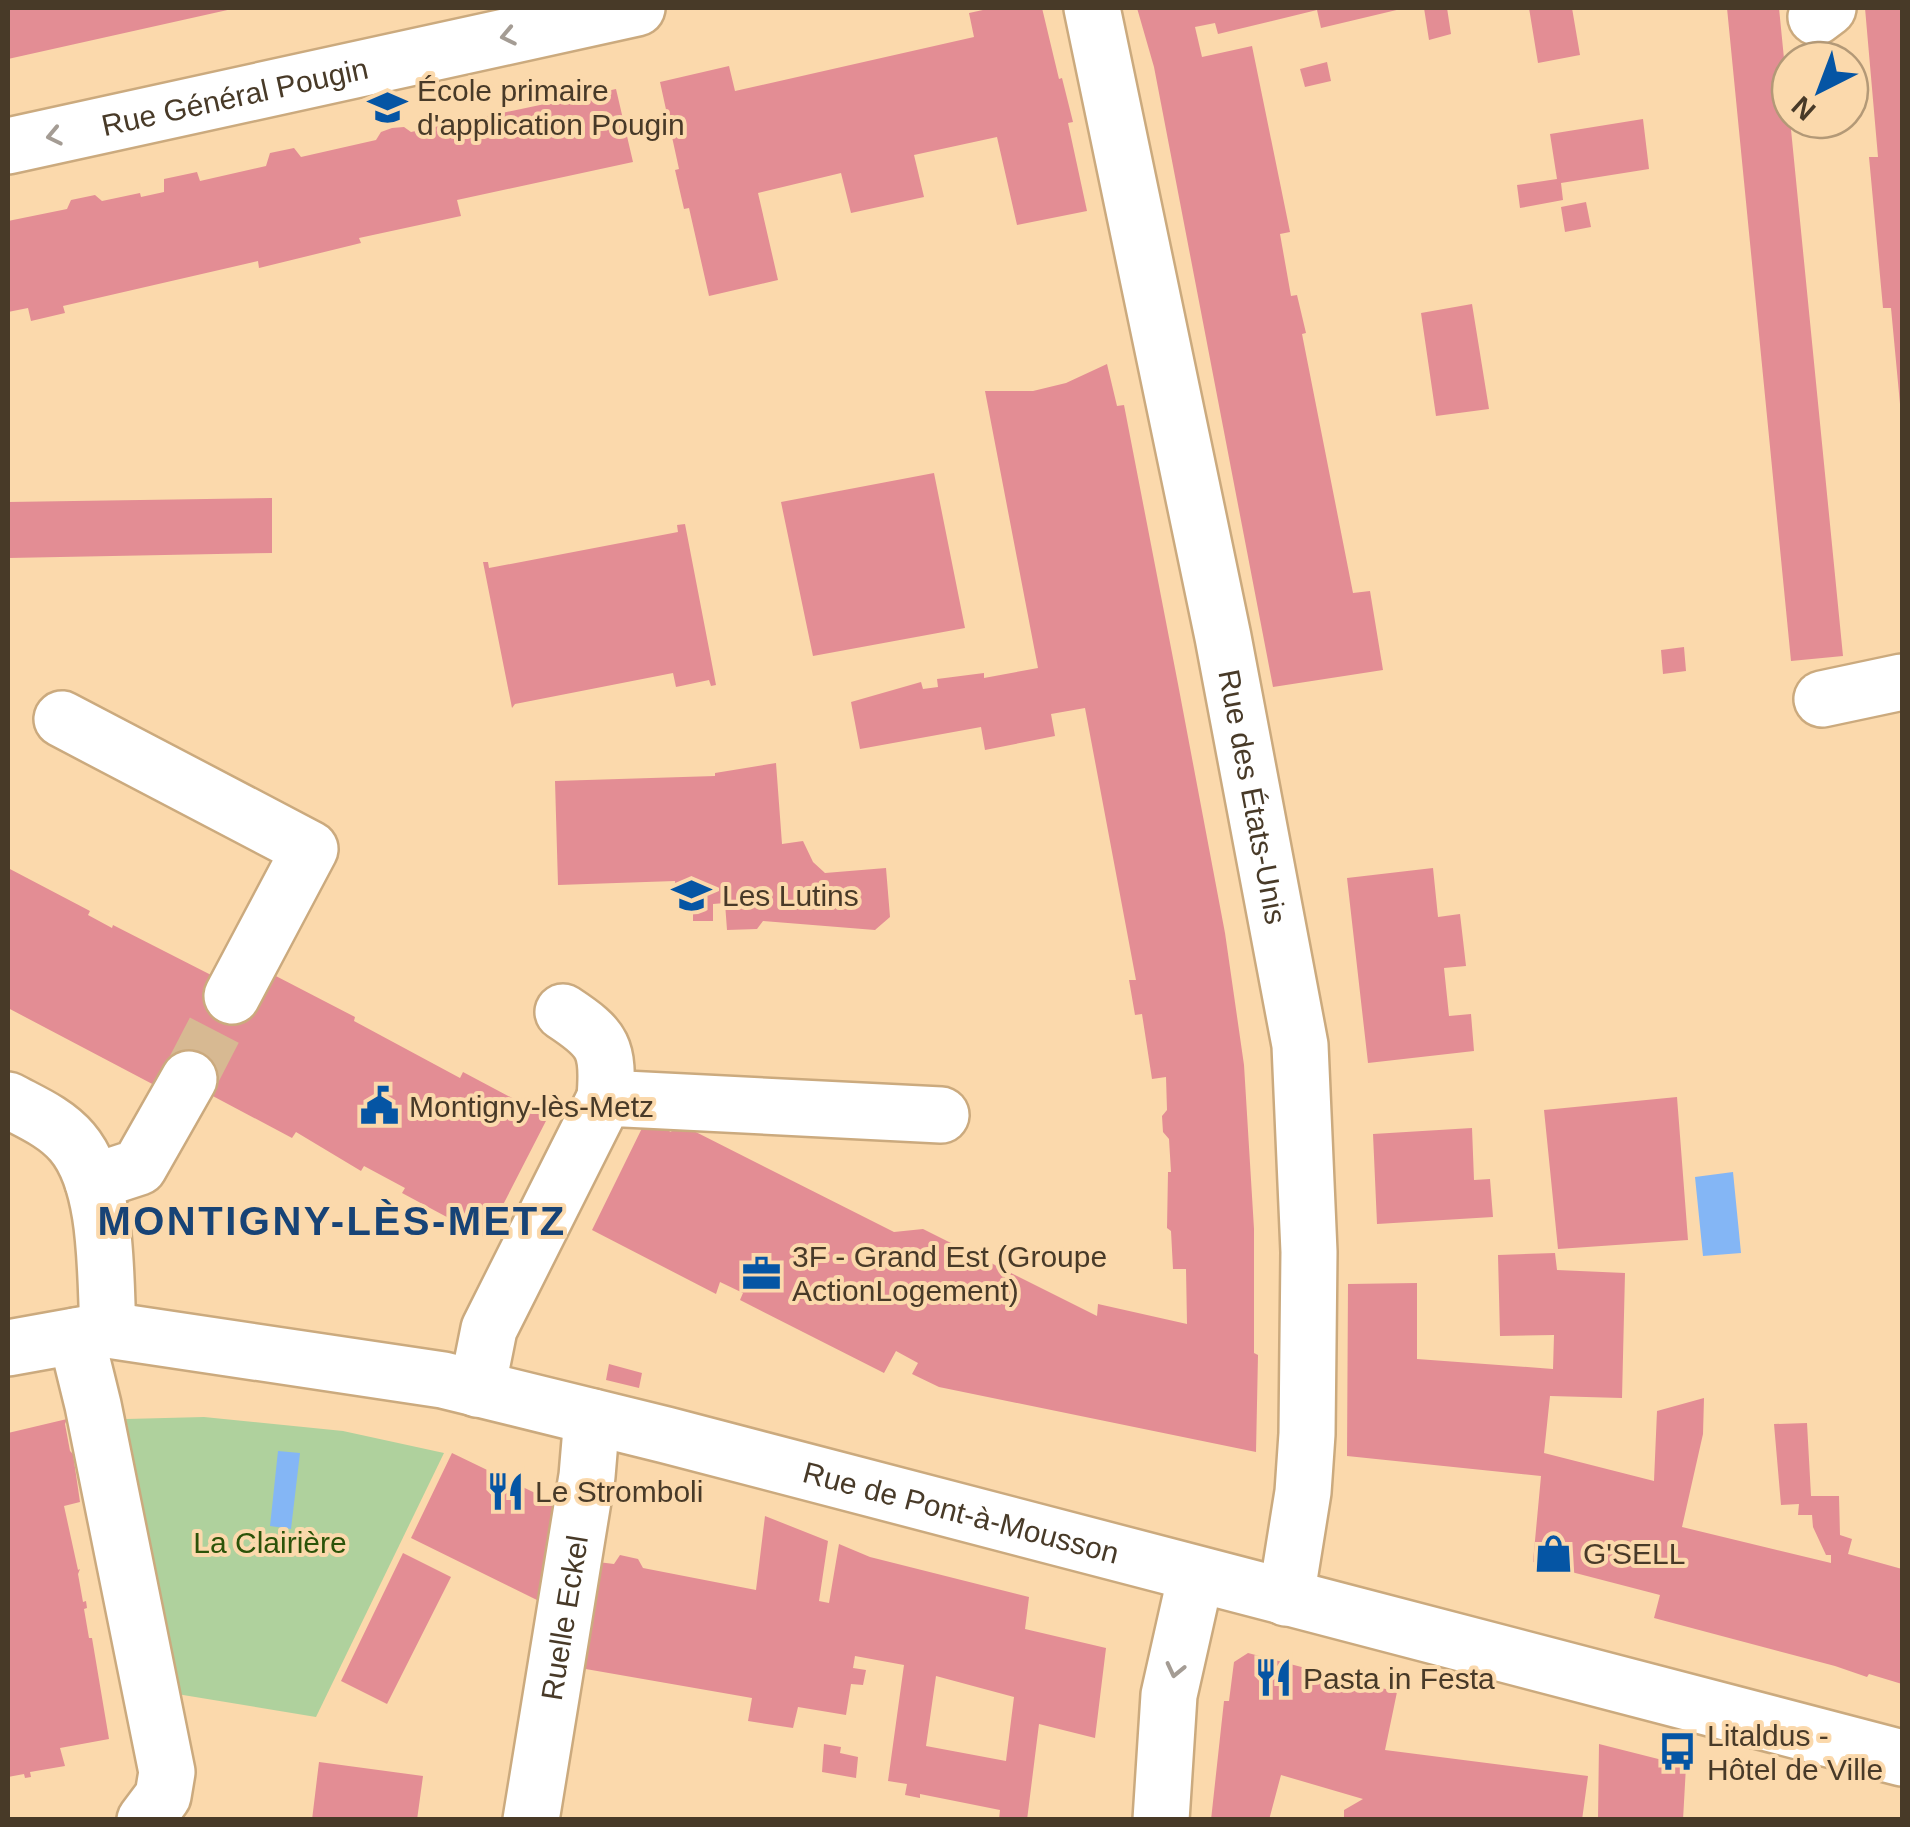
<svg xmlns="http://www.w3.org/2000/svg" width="1910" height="1827" viewBox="0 0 1910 1827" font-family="Arial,sans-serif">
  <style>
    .green { fill: #afd19d }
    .water { fill: #84b6f5 }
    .building { fill: #e38d94; fill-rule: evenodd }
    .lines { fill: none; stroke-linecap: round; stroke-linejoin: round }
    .minor-tunnel { stroke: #d7b992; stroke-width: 55; stroke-dasharray: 55 28; stroke-linecap: butt }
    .minor-casing { stroke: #cbaa7e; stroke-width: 60 }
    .major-casing { stroke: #cbaa7e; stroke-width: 60 }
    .minor { stroke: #fff; stroke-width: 55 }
    .major { stroke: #fff; stroke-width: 55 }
    .oneway { stroke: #a49c94 }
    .labels { text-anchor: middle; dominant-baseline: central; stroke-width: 8; stroke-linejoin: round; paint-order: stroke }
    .poi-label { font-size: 30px; fill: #483a28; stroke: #fbd9ac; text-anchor: start }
    .street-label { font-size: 30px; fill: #483a28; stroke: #fbd9ac }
    .park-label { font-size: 30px; fill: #2b5309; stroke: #fbd9ac }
    .district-label { font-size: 40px; font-weight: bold; letter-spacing: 2.5px; fill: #174376; stroke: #fbd9ac }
  </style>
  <rect width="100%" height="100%" fill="#fbd9ac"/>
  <path class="green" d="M204,1417L343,1431L444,1453L316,1717L177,1694L126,1419Z"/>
  <path class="water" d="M1733,1172L1741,1253L1703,1256L1695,1177Z
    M278,1451L300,1453L291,1529L270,1526Z"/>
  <path class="building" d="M8,8H232V9L8,59Z
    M992,8H1042L1059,79L1062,78L1073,122L1068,123L1087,211L1017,225L997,137L914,155L924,197L851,213L841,173L758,193L778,280L709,296L689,208L684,209L675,170L679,169L660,82L729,66L735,91L974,37L969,13Z
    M1137,8H1405L1321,28L1317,10L1218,34L1215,23L1195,27L1202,57L1252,46L1290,232L1280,234L1291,296L1297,295L1306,333L1302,334L1353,593L1370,591L1383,670L1273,687L1154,67Z
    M1424,8H1447L1451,34L1429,40Z
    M1529,8H1572L1580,55L1538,63Z
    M1727,8H1779L1843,656L1791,661Z
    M1865,8H1902V404H1900L1891,308H1883L1869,157H1878Z
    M1327,62L1331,81L1305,87L1300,69Z
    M616,89L633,162L457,200L461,216L359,238L361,243L259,268L258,261L63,306L65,313L31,321L28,308L8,312V221L67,209L71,200L95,195L102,201L140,193L141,197L164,192V179L197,172L200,181L266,166L270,153L294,148L301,157L376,140L381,132L392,128L404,127L411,132Z
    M1643,119L1649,169L1561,183L1563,200L1520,208L1517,185L1557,179L1550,134Z
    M1586,202L1591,227L1565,232L1561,207Z
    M1472,304L1489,409L1436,416L1421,313Z
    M1107,364L1117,406L1124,405L1178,684L1225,933L1244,1065L1254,1229V1353L1258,1355L1256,1452L939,1387L912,1374L918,1363L896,1351L884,1373L740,1300L743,1293L720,1282L716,1294L592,1230L646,1120L671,1132L676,1122L894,1232L923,1229L1097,1316L1098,1304L1187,1324L1186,1269H1173L1171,1231L1167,1228L1168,1172H1171L1169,1139L1163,1132L1162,1116L1167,1110L1166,1077L1152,1079L1142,1014L1135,1015L1129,980H1136L1085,708L1051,714L1055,736L985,750L981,727L860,749L851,702L921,682L923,689L938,687L937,679L984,673V678L1038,668L985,391H1033L1066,383Z
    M934,473L965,628L813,656L781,502Z
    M272,498V553L8,558V502Z
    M685,524L716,685L711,686L709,680L676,687L673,673L515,704L512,708L483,562H488L489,568L678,532L677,525Z
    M1684,647L1686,671L1663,674L1661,650Z
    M776,763L782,844L803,841L813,862L825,873L886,868L890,917L875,930L763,921L757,929L727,930L725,903L713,904V921H693V905H677L675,881L558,885L555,781L715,776V773Z
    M8,868L90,911L88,915L112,928L113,925L215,977L272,974L355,1017L354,1021L460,1078L463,1072L548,1117L486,1238L402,1193L405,1188L364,1166L361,1171L296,1132L292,1138L209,1094L158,1087L8,1008Z
    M1433,868L1438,917L1460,914L1466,966L1444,968L1449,1016L1471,1014L1474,1051L1368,1063L1347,878Z
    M1677,1097L1688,1240L1558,1249L1544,1110Z
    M1472,1128L1474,1180L1490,1179L1493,1217L1377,1224L1373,1134Z
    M1555,1253L1557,1270L1625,1273L1622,1398L1550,1396L1544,1453L1654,1481L1657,1411L1704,1398L1703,1434L1682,1527L1831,1563V1555H1826L1813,1527L1812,1515H1798L1799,1504L1781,1505L1774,1424L1807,1423L1811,1496H1839L1840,1535L1852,1539L1848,1554L1902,1569V1684L1869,1674L1867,1677L1835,1666L1654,1618L1660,1595L1533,1562L1541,1476L1347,1456L1348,1284L1417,1283V1359L1553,1369L1554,1335L1500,1336L1498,1255Z
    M609,1364L642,1373L639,1388L606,1380Z
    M67,1419L65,1424L70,1451L73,1454L80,1502L64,1506L78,1570L80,1569L78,1574L83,1602L86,1601L87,1608L84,1609L89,1638H92L109,1739L60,1748L65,1766L30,1772L31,1777L25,1778L24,1774L8,1777V1433Z
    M452,1453L556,1503L541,1602L411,1538Z
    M765,1516L828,1541L819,1601L829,1603L839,1544L870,1557L1029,1597L1025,1629L1106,1648L1095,1738L1039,1724L1027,1820H999L1000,1810L920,1794V1798L905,1795L907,1784L888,1781L904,1665L855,1656L853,1668L866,1670L863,1685L851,1684L846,1715L798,1707L793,1728L748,1721L752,1698L580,1668L598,1562L614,1564L620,1555L638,1559L643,1568L756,1590ZM936,1676L1014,1697L1006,1761L926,1746Z
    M403,1553L451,1577L387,1704L341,1681Z
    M1248,1653L1397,1692L1385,1750L1588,1776L1582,1820H1344V1810L1363,1799L1281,1775L1269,1820H1211L1224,1701H1229L1234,1662Z
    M824,1744L841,1747L840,1753L858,1757L856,1778L822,1772Z
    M1599,1744L1686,1766L1683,1820H1598Z
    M319,1762L423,1776L417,1820H312Z"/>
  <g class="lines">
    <path class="minor-tunnel" d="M189,1079L232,996"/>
    <defs>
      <g id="minor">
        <path id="s1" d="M1092,8L1223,637L1300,1045L1309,1252L1307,1434L1303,1492L1286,1598"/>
        <path d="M1816,17L1828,8"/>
        <path id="s2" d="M8,146L637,8"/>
        <path d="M1822,699L1902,682"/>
        <path d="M62,719L310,849L232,996"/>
        <path d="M563,1012C604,1039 609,1048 605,1098"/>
        <path d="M8,1100C30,1112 55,1122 72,1142C109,1185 105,1276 108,1330"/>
        <path d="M93,1182L139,1167L189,1079"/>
        <path d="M76,1336L93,1405L167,1772L163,1796L145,1820"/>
        <path d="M477,1389L489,1329L605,1098L941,1115"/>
        <path id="s3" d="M531,1820L587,1476L592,1417"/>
        <path d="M1161,1820L1169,1695L1196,1575"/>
      </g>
      <g id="major">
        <path id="s4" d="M8,1348L108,1330L443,1380L666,1435L1902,1758"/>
      </g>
    </defs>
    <use href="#minor" class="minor-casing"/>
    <use href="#major" class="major-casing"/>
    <use href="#minor" class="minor"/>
    <use href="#major" class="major"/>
  </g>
  <defs><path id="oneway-chevron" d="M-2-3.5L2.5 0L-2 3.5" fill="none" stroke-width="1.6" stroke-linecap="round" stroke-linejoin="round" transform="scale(2.5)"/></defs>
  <g class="oneway">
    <use href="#oneway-chevron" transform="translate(508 36) rotate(168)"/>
    <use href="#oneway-chevron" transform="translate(54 136) rotate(168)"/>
    <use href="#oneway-chevron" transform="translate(1175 1670) rotate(103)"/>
  </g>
  <defs>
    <symbol id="school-bare" viewBox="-9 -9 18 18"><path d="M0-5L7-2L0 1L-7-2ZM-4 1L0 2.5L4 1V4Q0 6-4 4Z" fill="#0555a4" stroke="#fbd9ac" stroke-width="2.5" paint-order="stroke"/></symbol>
    <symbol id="civic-bare" viewBox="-9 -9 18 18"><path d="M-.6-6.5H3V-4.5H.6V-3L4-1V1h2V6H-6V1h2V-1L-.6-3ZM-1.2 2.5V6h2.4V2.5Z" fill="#0555a4" stroke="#fbd9ac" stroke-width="2.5" paint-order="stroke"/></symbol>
    <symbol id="office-bare" viewBox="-9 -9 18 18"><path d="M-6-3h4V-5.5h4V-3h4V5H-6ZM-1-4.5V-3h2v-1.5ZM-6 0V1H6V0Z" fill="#0555a4" stroke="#fbd9ac" stroke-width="2.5" paint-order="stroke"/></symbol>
    <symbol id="restaurant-bare" viewBox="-9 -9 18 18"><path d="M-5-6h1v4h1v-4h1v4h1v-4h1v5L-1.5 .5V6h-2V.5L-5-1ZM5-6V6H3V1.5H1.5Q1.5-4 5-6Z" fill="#0555a4" stroke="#fbd9ac" stroke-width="2.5" paint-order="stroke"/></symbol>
    <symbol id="shop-bare" viewBox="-9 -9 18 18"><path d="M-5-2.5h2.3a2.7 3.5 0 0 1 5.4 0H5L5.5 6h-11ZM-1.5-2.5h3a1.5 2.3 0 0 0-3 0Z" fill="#0555a4" stroke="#fbd9ac" stroke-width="2.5" paint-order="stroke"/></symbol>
    <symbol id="bus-bare" viewBox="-9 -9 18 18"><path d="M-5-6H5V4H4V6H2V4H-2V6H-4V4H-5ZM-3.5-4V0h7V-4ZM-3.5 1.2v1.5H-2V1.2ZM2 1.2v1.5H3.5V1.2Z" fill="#0555a4" stroke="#fbd9ac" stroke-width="2.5" paint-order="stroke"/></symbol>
  </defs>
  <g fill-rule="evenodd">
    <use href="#school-bare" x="360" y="80" width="55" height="55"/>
    <use href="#school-bare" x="664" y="868" width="55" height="55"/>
    <use href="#civic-bare" x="352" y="1078" width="55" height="55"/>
    <use href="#office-bare" x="734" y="1246" width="55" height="55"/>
    <use href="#restaurant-bare" x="478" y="1464" width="55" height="55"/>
    <use href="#shop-bare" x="1526" y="1526" width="55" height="55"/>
    <use href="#restaurant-bare" x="1246" y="1650" width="55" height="55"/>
    <use href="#bus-bare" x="1650" y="1724" width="55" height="55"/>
  </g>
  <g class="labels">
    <g class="poi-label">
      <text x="417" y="90">École primaire<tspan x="417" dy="34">d'application Pougin</tspan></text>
      <text x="722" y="895">Les Lutins</text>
      <text x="409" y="1106">Montigny-lès-Metz</text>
      <text x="792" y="1256">3F - Grand Est (Groupe<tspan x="792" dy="34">ActionLogement)</tspan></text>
      <text x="535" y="1491">Le Stromboli</text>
      <text x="1583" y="1553">G'SELL</text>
      <text x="1303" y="1678">Pasta in Festa</text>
      <text x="1707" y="1735">Litaldus -<tspan x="1707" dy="34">Hôtel de Ville</tspan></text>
    </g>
    <g class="street-label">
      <text stroke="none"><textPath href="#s2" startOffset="232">Rue Général Pougin</textPath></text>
      <text stroke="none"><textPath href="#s1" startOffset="805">Rue des États-Unis</textPath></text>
      <text stroke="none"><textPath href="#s4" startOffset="975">Rue de Pont-à-Mousson</textPath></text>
      <text stroke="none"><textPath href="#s3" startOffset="205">Ruelle Eckel</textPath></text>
    </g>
    <g class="park-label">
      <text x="270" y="1542">La Clairière</text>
    </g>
    <g class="district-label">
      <text x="332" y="1221">MONTIGNY-LÈS-METZ</text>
    </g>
  </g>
  <rect width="1910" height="1827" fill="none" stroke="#483a28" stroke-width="20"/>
  <g transform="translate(1820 90) rotate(222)"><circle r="48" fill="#fbd9ac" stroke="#b39977" stroke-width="2.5"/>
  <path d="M0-8L18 38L0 25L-18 38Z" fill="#0555a4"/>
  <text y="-15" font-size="28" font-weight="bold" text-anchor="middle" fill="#483a28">N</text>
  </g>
</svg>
